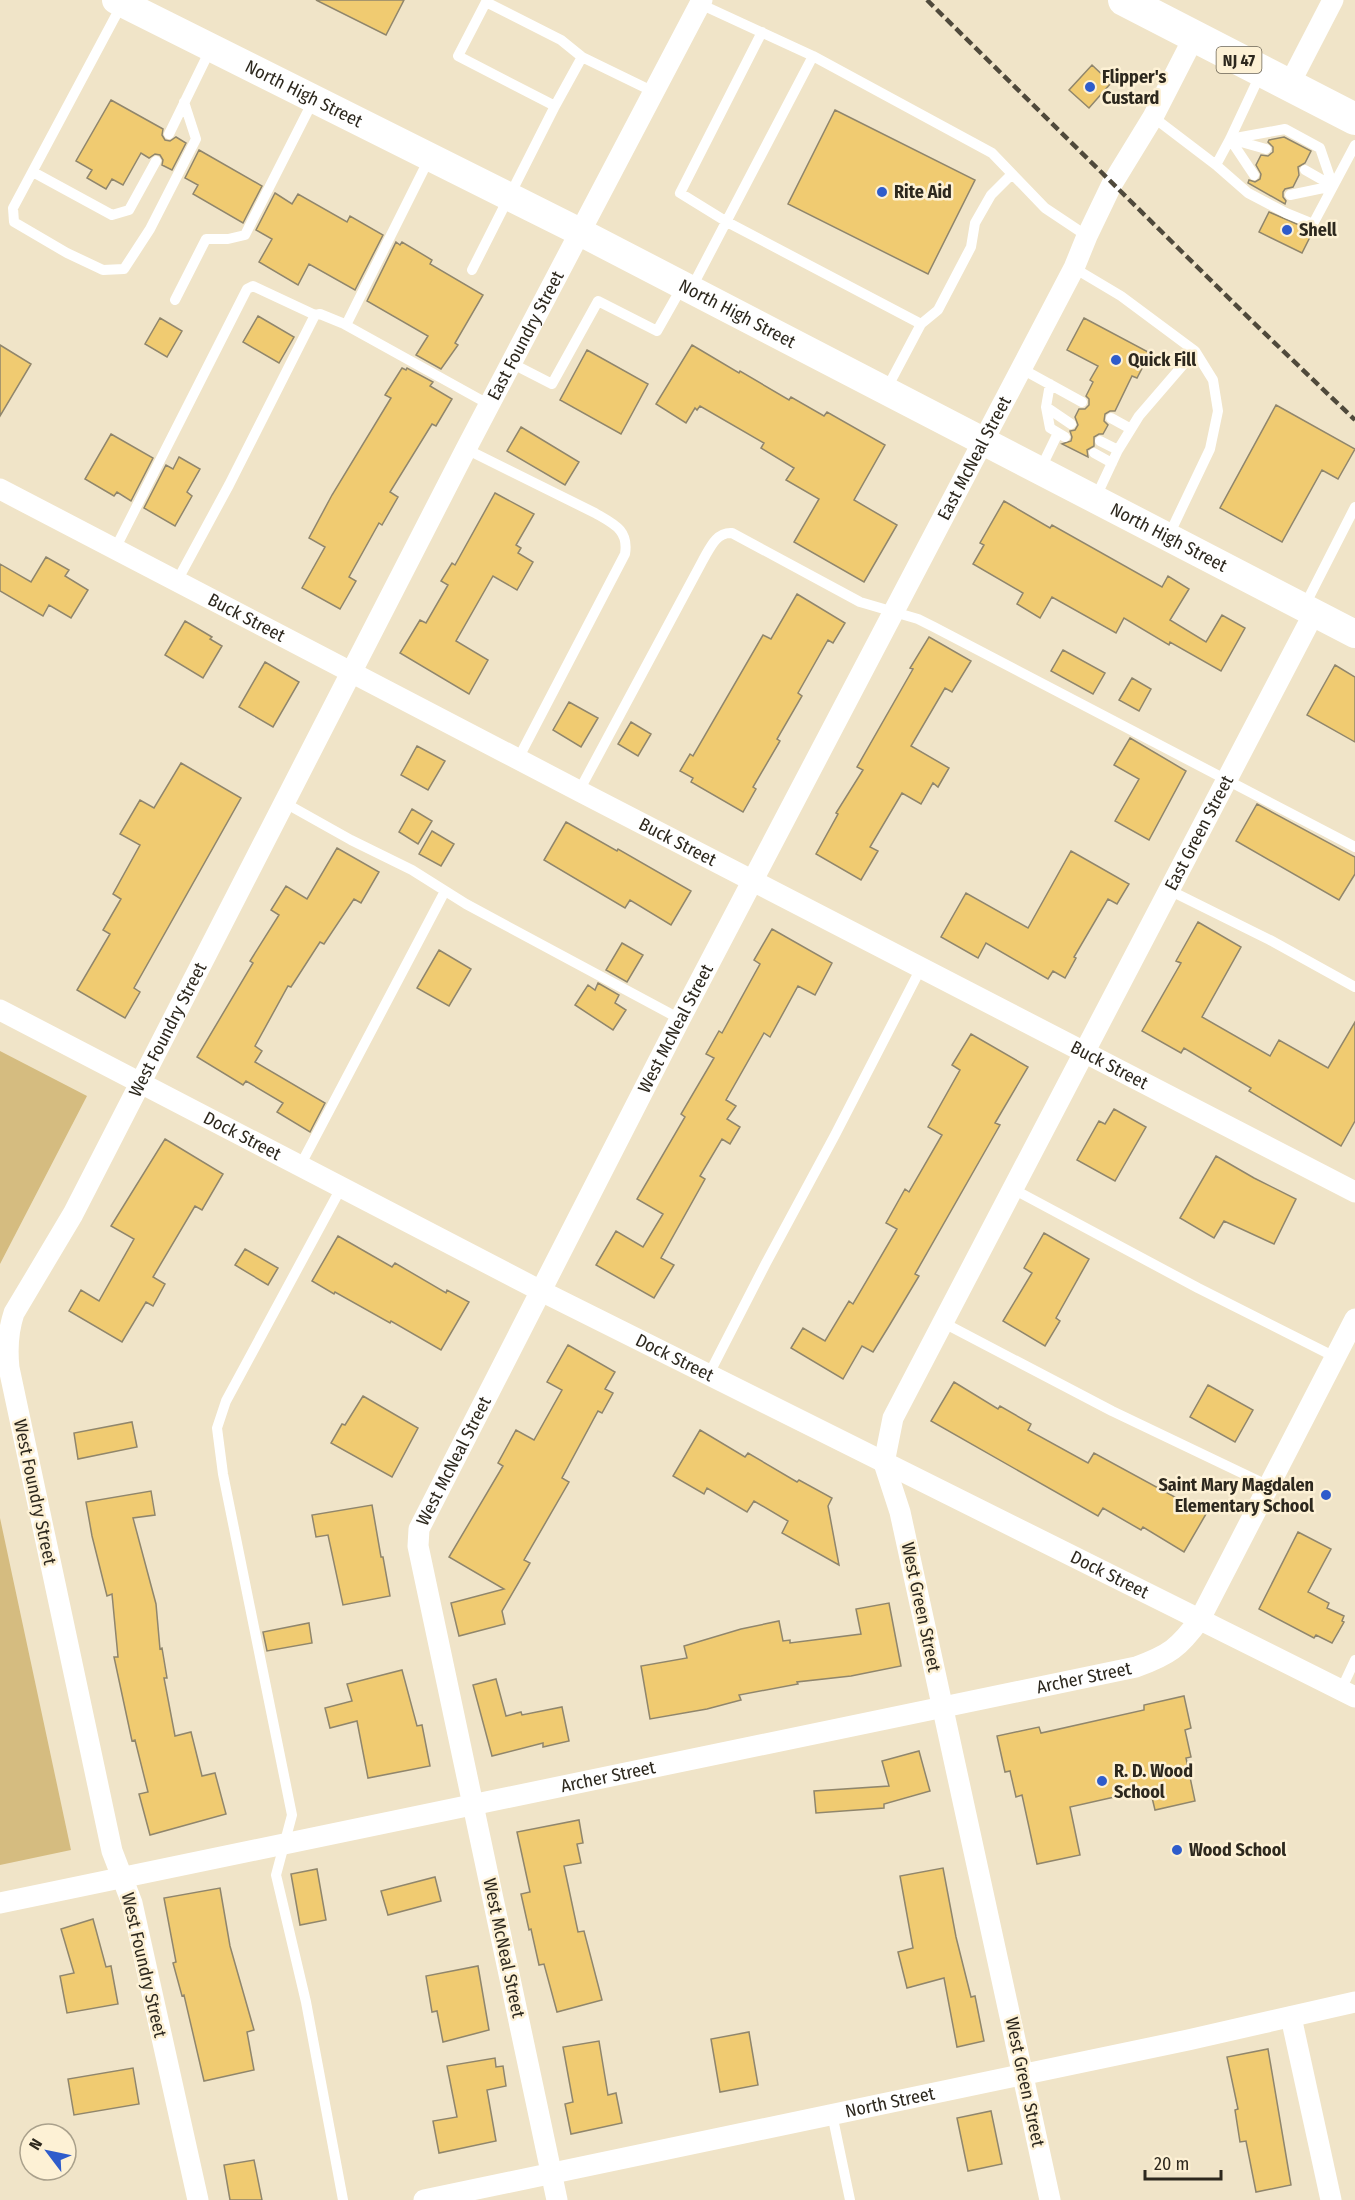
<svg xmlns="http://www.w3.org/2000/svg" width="1355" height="2200" viewBox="0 0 1355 2200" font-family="'Fira Sans Condensed',sans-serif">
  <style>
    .green { fill: #d5bc80 }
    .building { fill: #f0cb71; stroke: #90866c; stroke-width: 1.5 }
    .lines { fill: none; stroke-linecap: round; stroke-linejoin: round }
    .lane { stroke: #fff; stroke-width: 10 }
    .street { stroke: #fff; stroke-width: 21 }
    .secondary { stroke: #fff; stroke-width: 28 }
    .primary { stroke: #fff; stroke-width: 32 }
    .rail { stroke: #4f493b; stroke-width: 4.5; stroke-dasharray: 9 4.5; stroke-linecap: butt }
    .poi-dot { fill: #2e5ccb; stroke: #fdf1d5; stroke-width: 2 }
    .labels { text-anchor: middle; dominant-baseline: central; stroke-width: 5; stroke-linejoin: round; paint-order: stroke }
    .shield { fill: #fdf1d5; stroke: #6b6455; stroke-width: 1.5 }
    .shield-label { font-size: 16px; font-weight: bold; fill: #2d281e }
    .poi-label { font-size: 18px; font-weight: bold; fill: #2d281e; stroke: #fdf1d5; text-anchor: start }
    .street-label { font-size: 18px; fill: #2d281e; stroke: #fdf1d5 }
  </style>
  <rect width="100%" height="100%" fill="#f0e4c8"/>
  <path class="green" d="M0,1051L87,1096L0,1264Z
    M0,1518L71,1850L0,1865Z"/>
  <path class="building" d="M316,0H404L386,35Z
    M1092,65L1111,83L1089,108L1069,90Z
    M111,100L163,129L162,135L165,140L170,141L176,137L186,143L172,170L162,165L163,160L160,155L155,154L149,158L141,153L123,185L112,179L106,189L87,178L92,170L76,161Z
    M835,110L975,180L928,274L788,204Z
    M1284,137L1311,151L1305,163L1298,167L1299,175L1293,187L1285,189L1283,192V197L1286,201L1285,204L1248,183L1249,180L1255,182L1260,179L1261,174L1256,165L1261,155L1268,156L1273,152V147L1268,142L1269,140Z
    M199,150L262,186L243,223L193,194L198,185L185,178Z
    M275,193L292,204L298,194L347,222L350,216L383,235L355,290L309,264L298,285L259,262L272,239L256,230Z
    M1269,212L1313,231L1302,253L1259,232Z
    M396,242L400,245L402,242L432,260L430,264L483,295L455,343L458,345L441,369L416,355L428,336L367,301Z
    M258,316L294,337L279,363L243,342Z
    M160,318L182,331L167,357L145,344Z
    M1084,318L1150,353L1137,378L1132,376L1115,411H1110L1105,414L1104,421L1108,425L1103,434H1099L1094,437V446L1087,450L1088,457L1062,444L1071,441L1072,437L1070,431L1075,430L1078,425L1075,417L1079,409H1085L1089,405V399L1086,396L1093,382L1090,380L1098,366L1067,350Z
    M0,345L31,364L0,416Z
    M692,345L739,373L740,371L789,400L791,397L824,416L827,412L885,445L854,500L897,525L864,582L794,542L819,499L786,480L794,468L761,448L764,443L700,406L697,410L695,408L686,423L656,404Z
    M587,350L648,384L621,434L560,400Z
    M402,368L406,370L407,368L433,382L430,386L452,399L436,426L432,424L390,492L398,497L382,525L379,523L349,577L356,581L340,609L302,588L325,547L309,538L332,495L391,398L385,395Z
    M1276,405L1355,449L1338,479L1322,470L1282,542L1220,508Z
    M521,427L579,462L565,485L507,451Z
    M111,434L153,458L131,501L117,492L114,496L85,479Z
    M179,457L200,469L187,492L192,496L175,526L144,508L166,465L173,469Z
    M495,493L534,514L516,545L521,548L518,553L533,562L517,590L493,576L456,641L488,660L469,694L400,653L420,620L426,623L448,585L441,581L452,563L455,565Z
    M1004,501L1050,528L1052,525L1162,587L1168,576L1189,589L1170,620L1206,642L1222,615L1245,628L1221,671L1170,642L1169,645L1124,618L1116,633L1052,597L1040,618L1017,604L1023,593L973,564L984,545L980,543Z
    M46,557L69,570L65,576L88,590L71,618L49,605L43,616L0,591V564L31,582Z
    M797,594L845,623L833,643L828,640L798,693L802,696L777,739L780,741L753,787L756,789L743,812L691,782L693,778L680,771L690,754L693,756L763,635L771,639Z
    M185,621L212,637L210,639L222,646L203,678L165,655Z
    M929,637L971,661L952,692L945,688L911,746L949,768L938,787L933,783L921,804L902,793L870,847L878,851L861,880L816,854L838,814L836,813L863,770L857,767L913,669L910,668Z
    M1063,650L1105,673L1093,694L1051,671Z
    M265,662L299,682L273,727L239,707Z
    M1335,665L1355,677V742L1307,715Z
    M1132,678L1151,689L1139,711L1119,700Z
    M569,702L598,718L581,747L553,730Z
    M631,722L651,734L638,756L618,744Z
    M1130,738L1186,771L1149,840L1115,821L1139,779L1114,765Z
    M417,746L445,761L428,790L401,775Z
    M181,763L241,798L134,988L140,992L125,1018L77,990L110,934L103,930L121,899L113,894L140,845L120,834L140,800L154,808Z
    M1257,804L1355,857V874L1339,900L1236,841Z
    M412,809L432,821L418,844L399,832Z
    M566,822L617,851L618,849L691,891L671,925L630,900L625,908L544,860Z
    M432,831L454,844L441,866L419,854Z
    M337,848L379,872L361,903L354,899L324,944L320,942L291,987L288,986L255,1046L262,1051L255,1062L325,1103L310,1132L277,1112L283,1103L246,1081L243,1085L197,1057L253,963L250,961L279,915L271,910L286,886L307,899Z
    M1071,851L1129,884L1117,904L1108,899L1074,957L1076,958L1065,978L1053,971L1048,979L986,943L978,958L941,937L966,893L1028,928Z
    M1198,922L1241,947L1202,1017L1270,1056L1279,1040L1328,1068L1355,1022V1121L1341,1146L1249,1091L1251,1088L1184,1048L1181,1053L1142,1031L1181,963L1176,961Z
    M772,929L832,963L815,995L798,986L770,1037L764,1033L726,1100L736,1106L727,1119L740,1127L730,1144L722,1139L700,1176L705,1179L661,1258L674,1265L654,1298L596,1265L616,1231L643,1247L663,1214L637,1199L685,1117L681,1114L714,1058L706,1054L719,1031L722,1033L760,964L754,960Z
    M622,943L643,955L627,982L606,970Z
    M439,950L471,969L449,1006L417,988Z
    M598,983L619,995L615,1003L626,1010L613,1030L575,1005L588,985L595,990Z
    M971,1034L1028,1067L995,1123L1000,1125L915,1274L919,1276L889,1326L873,1352L862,1346L843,1379L791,1348L803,1328L825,1341L849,1301L853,1304L897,1229L886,1223L905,1189L909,1192L942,1135L928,1127L960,1070L952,1065Z
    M1114,1109L1146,1127L1115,1181L1077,1160L1099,1121L1105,1124Z
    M165,1139L223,1174L202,1210L195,1206L153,1277L165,1284L153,1306L146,1302L122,1342L69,1311L81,1290L99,1301L134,1239L111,1226Z
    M1216,1156L1254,1178L1296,1199L1274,1244L1224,1221L1214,1238L1180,1218Z
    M1044,1233L1089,1259L1056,1318L1060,1321L1045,1346L1003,1321L1032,1273L1024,1268Z
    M338,1236L392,1267L395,1263L446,1293L447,1290L469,1302L441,1350L391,1321L390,1323L335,1292L334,1294L312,1281Z
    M245,1249L278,1268L268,1285L235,1265Z
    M568,1345L615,1372L605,1389L613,1393L602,1413L598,1411L562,1478L569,1482L524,1560L530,1563L502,1611L505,1624L459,1636L451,1603L504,1589L449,1557L503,1466L498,1463L516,1430L534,1440L562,1390L547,1382Z
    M954,1382L998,1409L1000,1406L1031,1424L1028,1430L1088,1463L1094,1453L1206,1514L1184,1552L1143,1527L1141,1530L1103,1508L1098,1516L931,1421Z
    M1208,1385L1253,1410L1235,1442L1190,1417Z
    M363,1396L418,1428L392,1477L331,1443L342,1424L345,1425Z
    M132,1422L137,1447L78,1459L74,1433Z
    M700,1430L745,1457L748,1453L797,1482L799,1480L832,1498L828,1506L839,1565L782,1533L788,1521L754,1501L747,1512L707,1488L704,1494L673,1476Z
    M151,1491L155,1515L133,1518L156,1604L160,1649L162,1648L167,1678H164L175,1736L191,1732L202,1776L215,1773L226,1814L150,1835L139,1794L148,1792L135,1740L132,1741L114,1657H118L112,1594L107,1596L92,1536L86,1502Z
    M372,1505L381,1557H383L390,1596L343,1605L328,1535L316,1537L312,1515Z
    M1298,1532L1331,1549L1308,1592L1329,1603L1327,1608L1344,1616L1342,1621L1344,1622L1332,1643L1316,1635L1314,1638L1259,1609Z
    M889,1603L901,1666L851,1676L797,1682L798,1684L739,1695L741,1700L707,1709L650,1719L641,1666L687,1658L684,1646L741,1629L779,1621L783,1641L790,1640V1643L861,1634L856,1609Z
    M309,1623L312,1643L267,1651L263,1632Z
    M402,1670L417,1726L422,1725L430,1766L368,1778L357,1721L330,1728L325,1708L352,1701L347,1684Z
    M496,1679L506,1716L521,1712L522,1715L562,1707L569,1741L543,1747V1743L492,1756L473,1685Z
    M1184,1696L1191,1728L1185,1730L1191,1757L1186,1758L1195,1801L1155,1810L1150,1789L1070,1807L1080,1855L1037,1864L1022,1795L1016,1797L1010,1771L1005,1772L997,1736L1039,1727L1041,1733L1144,1710V1705Z
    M919,1751L930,1791L884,1804V1808L816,1813L814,1791L889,1786L882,1761Z
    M579,1820L583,1843L577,1844L581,1863L564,1866L578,1932L584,1931L602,2000L557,2012L544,1964L539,1965L531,1929L529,1930L521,1894L530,1892L517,1832Z
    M943,1868L956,1937L971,1997L975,1996L984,2041L957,2047L944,1978L907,1988L898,1952L913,1948L900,1876Z
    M317,1869L326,1920L300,1925L291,1874Z
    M435,1877L441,1901L388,1915L381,1891Z
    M220,1888L230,1946L254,2030L247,2032L254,2070L204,2081L184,1995L182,1996L173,1963L176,1962L164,1898Z
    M93,1919L106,1967L111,1966L118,2004L67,2013L60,1976L74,1973L61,1929Z
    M478,1966L489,2030L443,2042L437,2011L432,2012L426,1976Z
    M749,2032L758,2085L720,2092L711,2039Z
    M599,2041L608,2095L616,2093L622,2123L571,2134L565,2104L573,2102L563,2047Z
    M1268,2049L1291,2185L1256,2192L1246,2141L1240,2142L1235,2110L1238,2109L1227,2057Z
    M495,2058L496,2067L503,2066L506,2086L487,2090L496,2141L439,2153L433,2121L457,2117L447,2066Z
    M133,2068L139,2104L74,2115L68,2079Z
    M991,2111L1002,2164L968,2171L957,2118Z
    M254,2160L262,2200H230L224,2165Z"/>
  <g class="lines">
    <path class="lane" d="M122,4L13,208L14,222L67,253L103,270L124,269L150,229L196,139L184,102
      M700,4L813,56
      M762,32L680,193L727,222L921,324L886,390
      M555,106L582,57
      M1153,117L1216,165L1230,139L1260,75
      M169,134L211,48
      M1230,139L1285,129L1320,148L1333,186
      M1230,139L1254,175
      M1234,140L1266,149
      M1216,165L1248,193L1286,213L1313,224L1355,145
      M1305,170L1333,186
      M33,172L112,215L129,210L156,161
      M1290,195L1333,186
      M1074,268L1121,296L1195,351L1213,380L1218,411L1210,449L1168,537
      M472,270L555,106L458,56L486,2L561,40L582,57L654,92
      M691,289L813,56L992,153L1045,208L1087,236
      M175,300L206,239H228L245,235L313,101
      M921,324L938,310L971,247L975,223L991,195L1012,174
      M346,325L429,159
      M511,363L552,384L598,301L657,331L683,285
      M1022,369L1082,402
      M1050,384L1046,407L1071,424
      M1046,407L1050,428L1065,437
      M1111,418L1131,429
      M1100,441L1118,450
      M466,449L595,513C614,524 629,530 625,554L518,759
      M1094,453L1112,463
      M1041,468L1058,433
      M1095,499L1118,450L1139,416L1195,351
      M115,549L247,289L253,286L315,315
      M177,581L229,485L315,315L320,314L342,323L490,405
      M1304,607L1355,507
      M579,791L703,560C710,548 716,532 732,533L860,602L918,619L934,627L1355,847
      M285,803L351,840L412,870L466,904L680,1019
      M1169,890L1270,940L1355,987
      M300,1166L445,891
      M341,1188L226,1401L217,1428L223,1474L292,1815L276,1875L306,2002L343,2200
      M1013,1189L1198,1288L1335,1357
      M942,1322L1112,1411L1269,1486
      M709,1374L766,1263L835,1135L921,968
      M1341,1690L1355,1660
      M832,2114L850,2200"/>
    <g class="street">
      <path d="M1289,85L1333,0"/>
      <path id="s1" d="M0,489L579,791L1355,1192"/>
      <path id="s2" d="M0,1010L541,1291L1355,1697"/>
      <path id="s3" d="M0,1903L1136,1667C1169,1655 1179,1648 1200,1619L1355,1319"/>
      <path d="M1291,2017L1331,2200"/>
      <path id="s4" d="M198,2200L132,1903L112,1851L9,1368C7,1349 8,1331 14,1313L73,1214L466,449L702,0"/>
      <path id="s5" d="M424,2200L1188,2040L1355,2002"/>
      <path id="s6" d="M557,2200L418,1546L419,1529L680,1019L1074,268L1087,236L1112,184L1153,117L1194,37"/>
      <path id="s7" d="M1050,2200L900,1512L884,1463L893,1418L1314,613"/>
    </g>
    <path class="secondary" id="s8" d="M116,0L580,232L1355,634"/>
    <path class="primary" d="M1124,0L1355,119"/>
    <path class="rail" d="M927,0L1254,323L1355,420"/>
  </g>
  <g class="poi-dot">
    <circle cx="1090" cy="87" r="6"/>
    <circle cx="882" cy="192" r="6"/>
    <circle cx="1287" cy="230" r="6"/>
    <circle cx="1116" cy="360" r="6"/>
    <circle cx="1326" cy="1495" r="6"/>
    <circle cx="1102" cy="1781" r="6"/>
    <circle cx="1177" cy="1850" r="6"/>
  </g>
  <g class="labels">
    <rect class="shield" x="1216.5" y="47" width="45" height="26" rx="4.5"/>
    <g class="shield-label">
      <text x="1239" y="60">NJ 47</text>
    </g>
    <g class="poi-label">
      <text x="1102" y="77">Flipper's<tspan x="1102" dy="21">Custard</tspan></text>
      <text x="894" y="192">Rite Aid</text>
      <text x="1299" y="230">Shell</text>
      <text x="1128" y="360">Quick Fill</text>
      <text x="1314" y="1485" text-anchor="end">Saint Mary Magdalen<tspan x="1314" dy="21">Elementary School</tspan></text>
      <text x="1114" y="1771">R. D. Wood<tspan x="1114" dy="21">School</tspan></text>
      <text x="1189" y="1850">Wood School</text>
    </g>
    <g class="street-label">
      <text stroke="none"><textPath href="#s8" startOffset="210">North High Street</textPath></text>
      <text stroke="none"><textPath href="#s8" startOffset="696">North High Street</textPath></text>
      <text stroke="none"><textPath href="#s4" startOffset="2013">East Foundry Street</textPath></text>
      <text stroke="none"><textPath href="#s6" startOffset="1892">East McNeal Street</textPath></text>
      <text stroke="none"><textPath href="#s8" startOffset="1182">North High Street</textPath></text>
      <text stroke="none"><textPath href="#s1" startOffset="278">Buck Street</textPath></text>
      <text stroke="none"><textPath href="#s7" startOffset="1462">East Green Street</textPath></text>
      <text stroke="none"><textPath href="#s1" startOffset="764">Buck Street</textPath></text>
      <text stroke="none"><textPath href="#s6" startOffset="1248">West McNeal Street</textPath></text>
      <text stroke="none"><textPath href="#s4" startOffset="1232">West Foundry Street</textPath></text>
      <text stroke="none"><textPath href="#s1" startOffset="1250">Buck Street</textPath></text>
      <text stroke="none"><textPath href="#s2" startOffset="273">Dock Street</textPath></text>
      <text stroke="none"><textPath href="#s2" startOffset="759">Dock Street</textPath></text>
      <text stroke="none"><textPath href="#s6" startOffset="762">West McNeal Street</textPath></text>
      <text transform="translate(35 1492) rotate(78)">West Foundry Street</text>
      <text stroke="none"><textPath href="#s2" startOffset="1245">Dock Street</textPath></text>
      <text transform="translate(921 1607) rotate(78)">West Green Street</text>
      <text stroke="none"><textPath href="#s3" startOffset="1107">Archer Street</textPath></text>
      <text stroke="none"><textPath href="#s3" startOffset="621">Archer Street</textPath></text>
      <text transform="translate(504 1948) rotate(78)">West McNeal Street</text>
      <text transform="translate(144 1965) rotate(77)">West Foundry Street</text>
      <text transform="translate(1025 2082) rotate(78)">West Green Street</text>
      <text stroke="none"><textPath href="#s5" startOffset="476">North Street</textPath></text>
    </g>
  </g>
  <g transform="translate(48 2152) rotate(302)"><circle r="28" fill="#fdf1d5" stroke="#aaa18c" stroke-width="1.5"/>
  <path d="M0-4.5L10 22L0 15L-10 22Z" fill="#2e5ccb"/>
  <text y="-9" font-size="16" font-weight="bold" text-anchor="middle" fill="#2d281e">N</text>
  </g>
  <path d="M1145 2170v9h76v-9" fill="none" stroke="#2d281e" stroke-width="3"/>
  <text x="1154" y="2170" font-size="18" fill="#2d281e" stroke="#fdf1d5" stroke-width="4.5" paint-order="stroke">20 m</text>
</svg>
